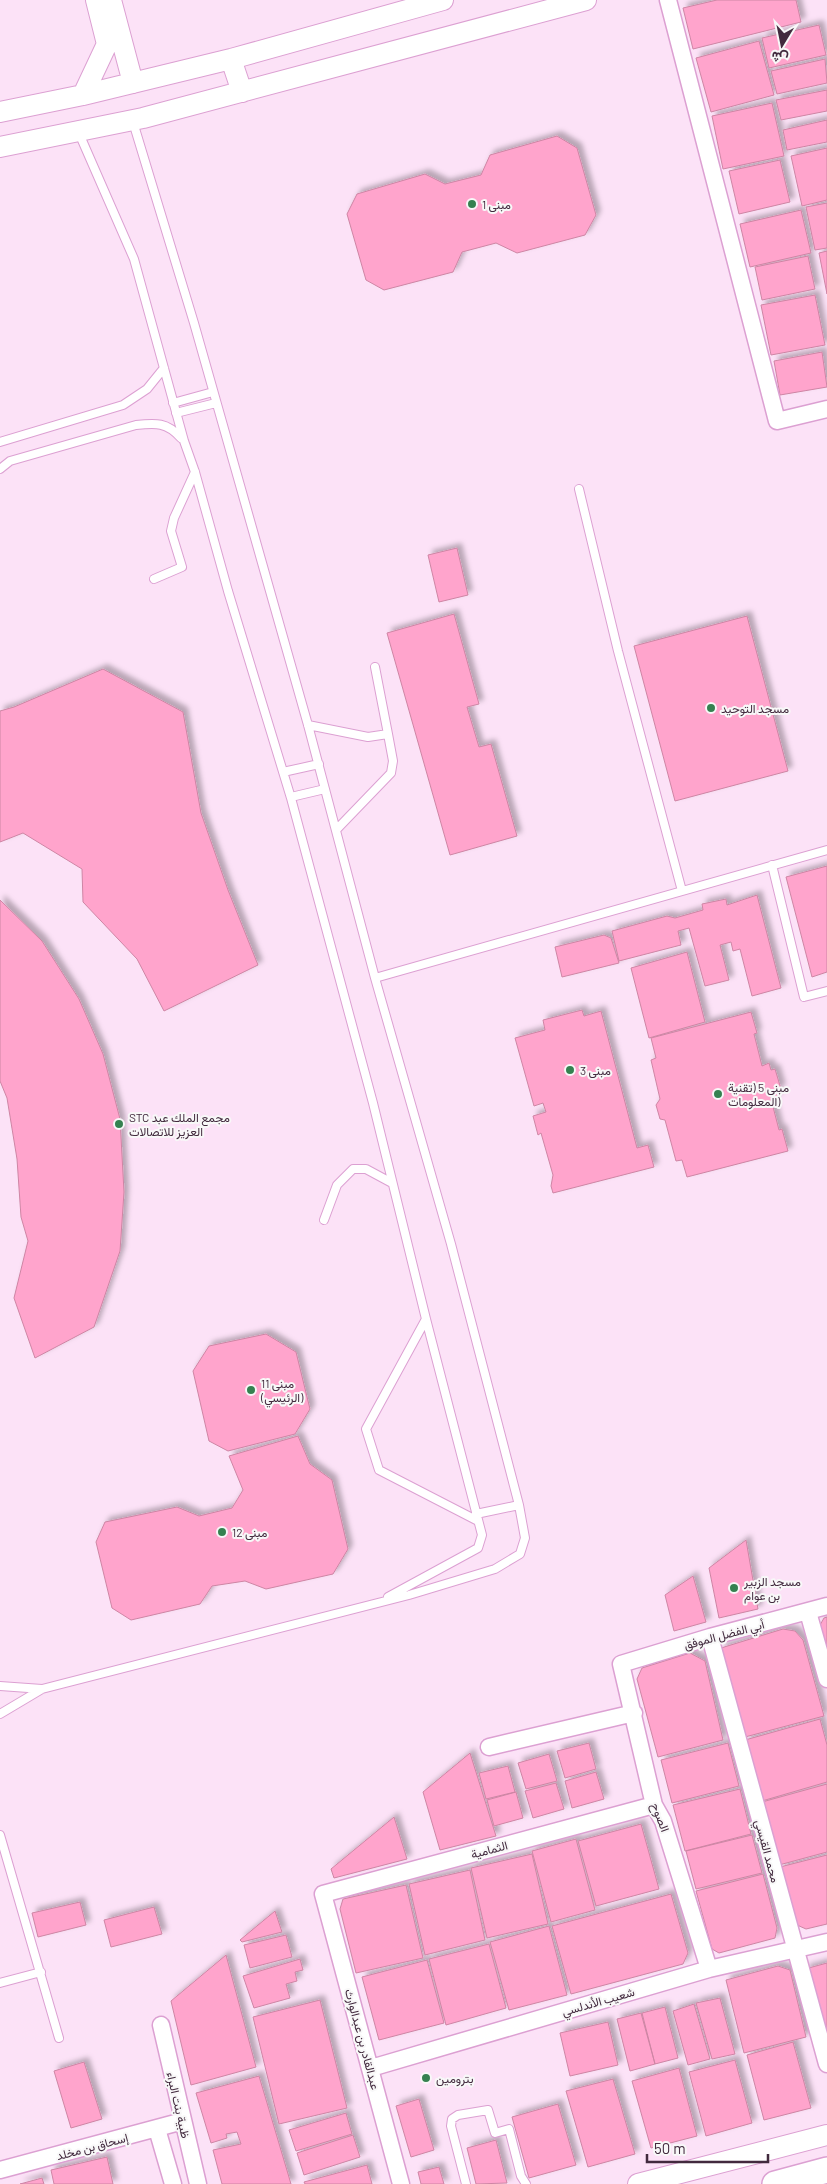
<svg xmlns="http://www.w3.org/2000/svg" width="827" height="2184" viewBox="0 0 827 2184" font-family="Barlow,Vazirmatn,sans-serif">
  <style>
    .building { fill: #ffa4cc; stroke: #ce85a4; filter: url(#shadow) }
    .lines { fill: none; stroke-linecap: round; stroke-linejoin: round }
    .service-casing { stroke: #dca0d2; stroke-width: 10 }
    .minor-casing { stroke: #dca0d2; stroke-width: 19 }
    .tertiary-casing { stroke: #dca0d2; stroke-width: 22 }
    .primary-casing { stroke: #dca0d2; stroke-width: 28 }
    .service { stroke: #fff; stroke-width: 8 }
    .minor { stroke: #fff; stroke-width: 16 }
    .tertiary { stroke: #fff; stroke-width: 20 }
    .primary { stroke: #fff; stroke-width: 25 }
    .poi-dot { fill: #358150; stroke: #f8f8f8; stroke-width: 2 }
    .labels { text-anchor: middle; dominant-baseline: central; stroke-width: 4; stroke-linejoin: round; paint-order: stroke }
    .poi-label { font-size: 12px; fill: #422a3e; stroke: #f8f8f8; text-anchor: start }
    .street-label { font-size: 12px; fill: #422a3e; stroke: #f8f8f8 }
  </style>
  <defs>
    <filter id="shadow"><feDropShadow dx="4.5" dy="-4.5" stdDeviation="2.5" flood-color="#0004"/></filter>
  </defs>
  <rect width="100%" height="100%" fill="#fce2f7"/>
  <path class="building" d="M717,0H796L801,22L693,49L683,8Z
    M819,25L826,55L769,68L762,38Z
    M759,41L774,95L711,112L696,58Z
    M825,59L827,83L777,94L771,71Z
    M827,90V111L781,120L776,100Z
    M772,103L784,156L723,169L712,116Z
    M827,120V142L787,150L783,130Z
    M557,136L577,148L596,215L585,235L517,253L496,243L462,252L453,272L384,290L366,280L347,214L357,194L425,174L445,184L481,175L490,155Z
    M827,148V200L802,206L791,156Z
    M780,160L790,202L739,214L729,171Z
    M827,203V248L815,250L806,207Z
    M801,210L811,253L750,267L740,224Z
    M827,251V294L819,253Z
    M808,256L815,289L762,300L755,267Z
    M815,295L825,345L771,355L761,305Z
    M822,352L827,387L780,395L774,361Z
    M457,548L468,595L439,602L428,555Z
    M454,614L479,704L467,707L479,747L491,744L517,836L450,855L387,633Z
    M747,616L788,771L675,801L634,646Z
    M103,669L183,712L201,813L228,890L258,965L164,1011L137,959L83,902L82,869L23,833L0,842V711L14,707Z
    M827,866V972L812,977L786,877Z
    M757,895L781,988L752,996L740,949L733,951L731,942L720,945L729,980L705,986L689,928L678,931L681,945L619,961L612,931L667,916L675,918L703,910L702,904L726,899L727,905Z
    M0,900L42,941L79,999L103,1054L120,1119L124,1192L120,1251L94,1327L35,1358L14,1298L28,1241L21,1217L17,1159L7,1098L0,1081Z
    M604,935L611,938L619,963L562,977L555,947Z
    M687,952L705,1022L649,1038L631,968Z
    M582,1010L584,1016L601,1011L637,1148L648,1145L654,1167L553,1193L551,1186L553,1175L541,1133L538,1135L533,1116L546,1112L543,1103L534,1106L515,1038L545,1030L543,1020Z
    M751,1012L757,1033L754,1034L762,1066L769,1063L771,1070L775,1069L781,1089L776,1090L778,1097L771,1099L779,1130L782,1129L788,1151L687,1177L682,1160L676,1161L665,1120L660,1119L656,1105L660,1099L651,1060L656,1058L651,1038Z
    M266,1334L296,1352L310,1409L295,1434L228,1451L209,1441L193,1371L209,1346Z
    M298,1436L310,1464L332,1480L348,1549L333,1574L266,1589L245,1581L212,1586L200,1604L131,1620L112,1608L96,1542L105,1522L177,1507L199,1516L232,1508L243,1490L229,1456Z
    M746,1540L758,1609L719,1618L709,1568Z
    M693,1576L706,1622L674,1631L665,1595Z
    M827,1617V1648L820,1625L824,1618Z
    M783,1629L795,1631L803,1640L824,1716L745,1737L721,1648Z
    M690,1653L705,1661L723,1740L658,1757L637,1679L642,1668Z
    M820,1719L827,1745V1782L762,1801L745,1740Z
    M589,1743L596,1769L565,1778L557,1751Z
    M728,1743L739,1786L672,1803L661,1760Z
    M470,1753L496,1836L440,1850L423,1792Z
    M549,1754L557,1781L526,1789L518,1763Z
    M508,1766L515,1792L486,1799L479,1773Z
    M596,1772L604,1799L572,1808L565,1781Z
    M556,1783L564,1809L533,1818L525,1791Z
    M827,1784V1852L779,1865L762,1802Z
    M740,1789L751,1834L685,1851L673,1805Z
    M516,1792L523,1818L494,1826L487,1800Z
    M394,1817L407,1859L334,1878L331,1869Z
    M641,1824L659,1889L596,1906L578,1841Z
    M752,1835L762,1873L696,1889L686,1851Z
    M576,1839L595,1910L551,1922L532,1851Z
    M532,1854L548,1924L487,1938L471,1868Z
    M827,1855V1924L806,1929L797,1925L780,1867Z
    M470,1870L485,1940L425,1955L409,1884Z
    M763,1874L777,1928L775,1938L719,1953L712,1949L696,1891Z
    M406,1885L423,1958L356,1973L340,1909L343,1899Z
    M671,1894L688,1953L683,1964L571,1994L552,1926Z
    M80,1902L86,1925L38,1937L32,1913Z
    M154,1907L162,1934L111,1947L104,1920Z
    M275,1911L282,1932L242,1942L240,1940Z
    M549,1926L567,1995L509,2010L490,1942Z
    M286,1935L292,1957L250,1968L244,1945Z
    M489,1944L506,2008L446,2025L429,1959Z
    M226,1955L256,2067L191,2085L171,2001Z
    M300,1959L303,1970L295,1972L297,1981L286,1984L290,1998L254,2008L243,1976Z
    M427,1960L444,2023L379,2040L362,1977Z
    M827,1963V2049L805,1969Z
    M778,1966L790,1970L806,2037L744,2053L726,1980Z
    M720,1998L735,2054L712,2059L696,2003Z
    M320,2000L347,2108L279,2124L253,2017Z
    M694,2004L710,2059L688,2065L673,2011Z
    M665,2007L678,2058L655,2064L642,2013Z
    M641,2013L655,2064L630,2071L617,2019Z
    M608,2022L618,2065L570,2076L560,2033Z
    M793,2042L811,2108L764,2120L747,2055Z
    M735,2060L752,2123L706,2136L689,2072Z
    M84,2062L102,2119L71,2128L54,2071Z
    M679,2068L697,2136L651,2148L632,2081Z
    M259,2076L291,2184H222L213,2150L241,2144L237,2132L226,2134L227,2138L211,2143L196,2093Z
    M613,2079L635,2154L588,2167L566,2091Z
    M419,2099L434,2150L411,2157L396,2106Z
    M558,2104L576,2165L529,2178L512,2117Z
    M346,2113L352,2134L296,2151L289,2130Z
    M353,2135L360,2157L304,2175L297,2153Z
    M496,2140L507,2183L476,2184L467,2148Z
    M107,2157L113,2184H54L51,2170Z
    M367,2165L372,2184H305L304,2182Z
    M439,2167L444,2184H421L418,2172Z
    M42,2178L44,2184H20Z"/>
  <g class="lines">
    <defs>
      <path id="service" d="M78,131L134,259L184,441L195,472L228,591L291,798L373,1103L426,1319L482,1535L478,1548L388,1597
        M173,403L213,392
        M176,413L216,403
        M0,442L123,405L147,389L164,368
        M0,469L10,461L136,425C156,423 167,422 181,438
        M579,489L618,651L682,891
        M154,579L182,567L171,531L174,518L195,472
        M375,667L388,734
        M308,725L368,737L388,734L393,761L391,773L337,829
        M283,772L319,764
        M291,797L325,789
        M772,865L804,997L827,991
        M375,978L827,850
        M324,1220L337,1185L353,1169H366L392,1183
        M426,1319L366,1429L379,1470L478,1521
        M476,1514L519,1505
        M0,1686L42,1689
        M0,1714L42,1689L409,1595L495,1569L520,1554L525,1538L519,1505L451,1244L375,978L308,725L194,323L133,122
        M0,1835L59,2038
        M0,1983L41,1972
        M466,2184L451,2126L452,2119L458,2115L488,2110L495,2133L509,2129L521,2176L526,2184"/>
      <path id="minor" d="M668,0L777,421L827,409
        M808,1612L827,1679
        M710,1637L827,2064
        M489,1747L634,1713
        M709,1969L663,1821L654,1805L621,1664L710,1637L827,1606
        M161,2025L198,2184
        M371,2068L709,1969L827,1942
        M157,2129L173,2184
        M0,2170L183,2121
        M401,2184L323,1894L654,1805"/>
      <path id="tertiary" d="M111,0L133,83
        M231,59L242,92
        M83,95L107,44L96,0
        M0,112L83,95L231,59L443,0
        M0,147L143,118L586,0
        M638,2184L827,2135"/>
      <path id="primary" d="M775,2184L827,2170"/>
    </defs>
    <use href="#service" class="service-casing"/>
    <use href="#minor" class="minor-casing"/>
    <use href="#tertiary" class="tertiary-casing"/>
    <use href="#primary" class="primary-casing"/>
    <use href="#service" class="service"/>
    <use href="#minor" class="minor"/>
    <use href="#tertiary" class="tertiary"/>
    <use href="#primary" class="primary"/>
  </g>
  <g class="poi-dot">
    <circle cx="472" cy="204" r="5"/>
    <circle cx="711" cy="708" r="5"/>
    <circle cx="570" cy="1070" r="5"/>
    <circle cx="718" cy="1094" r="5"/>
    <circle cx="119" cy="1124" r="5"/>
    <circle cx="251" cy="1390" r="5"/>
    <circle cx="222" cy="1532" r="5"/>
    <circle cx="734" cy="1588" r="5"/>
    <circle cx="426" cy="2078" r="5"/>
  </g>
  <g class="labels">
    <g class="poi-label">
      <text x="482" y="204">مبنى 1</text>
      <text x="721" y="708">مسجد التوحيد</text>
      <text x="580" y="1070">مبنى 3</text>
      <text x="728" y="1087">مبنى 5 (تقنية<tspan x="728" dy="14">المعلومات)</tspan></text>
      <text x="129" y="1117">STC مجمع الملك عبد<tspan x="129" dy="14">العزيز للاتصالات</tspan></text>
      <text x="261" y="1383">مبنى 11<tspan x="261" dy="14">(الرئيسي)</tspan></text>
      <text x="232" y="1532">مبنى 12</text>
      <text x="744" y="1581">مسجد الزبير<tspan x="744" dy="14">بن عوام</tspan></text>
      <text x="436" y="2078">بترومين</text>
    </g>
    <g class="street-label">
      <text transform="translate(724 1634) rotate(-15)">أبي الفضل الموفق</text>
      <text transform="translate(661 1817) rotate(69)">الصوح</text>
      <text transform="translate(489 1849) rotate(-15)">الثمامية</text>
      <text transform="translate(768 1851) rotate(75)">محمد القيسي</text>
      <text transform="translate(598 2001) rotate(-16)">شعيب الأندلسي</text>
      <text transform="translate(363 2039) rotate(75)">عبدالقادر بن عبدالوارث</text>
      <text transform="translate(179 2105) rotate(77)">ظبية بنت البراء</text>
      <text transform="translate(92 2146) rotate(-15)">إسحاق بن مخلد</text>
    </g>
  </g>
  <g transform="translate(782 45) rotate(190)" stroke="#f8f8f8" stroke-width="4" paint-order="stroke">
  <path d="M0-4L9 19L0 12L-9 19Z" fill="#422a3e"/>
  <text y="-8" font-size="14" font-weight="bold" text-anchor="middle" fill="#422a3e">ش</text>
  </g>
  <path d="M647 2154v8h121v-8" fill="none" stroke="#422a3e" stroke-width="2.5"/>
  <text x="654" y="2154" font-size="15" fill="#422a3e" stroke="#f8f8f8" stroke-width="4" paint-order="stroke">50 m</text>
</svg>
